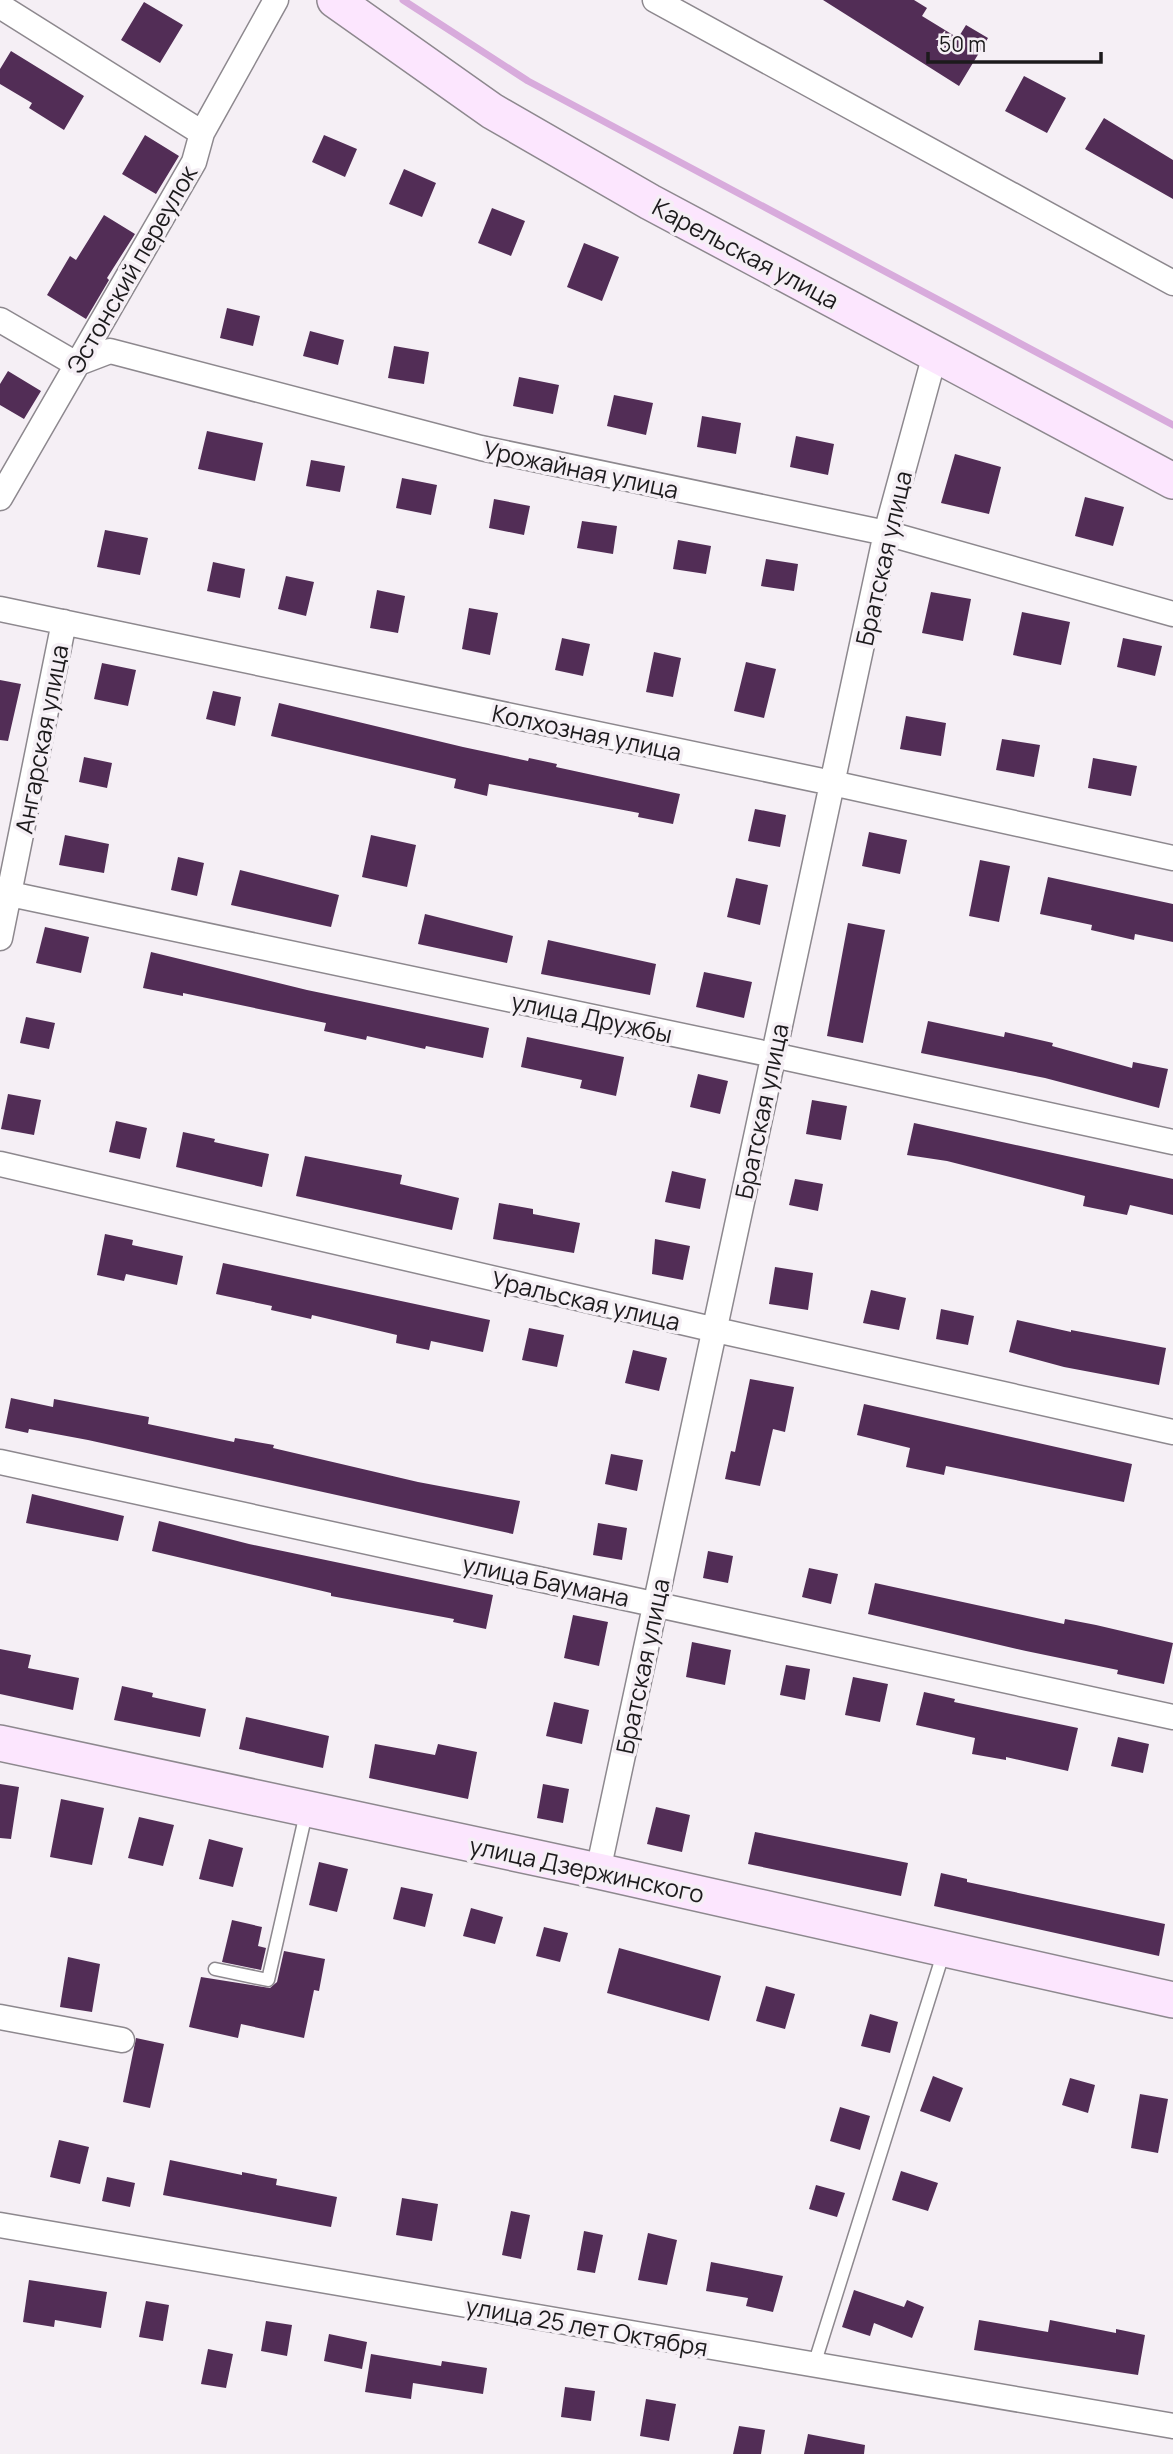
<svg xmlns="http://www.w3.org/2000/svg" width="1173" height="2454" viewBox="0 0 1173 2454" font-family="Manrope,sans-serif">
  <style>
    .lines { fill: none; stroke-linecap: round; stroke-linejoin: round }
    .stream { stroke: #d8abdc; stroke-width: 7 }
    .building { fill: #522d56 }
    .lane-casing { stroke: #8d888e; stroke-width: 15 }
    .street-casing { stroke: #8d888e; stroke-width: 27 }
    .secondary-casing { stroke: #8d888e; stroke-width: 38 }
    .lane { stroke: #fff; stroke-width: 12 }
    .street { stroke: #fff; stroke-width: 24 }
    .secondary { stroke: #fce6fe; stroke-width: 35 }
    .labels { text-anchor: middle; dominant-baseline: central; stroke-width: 7; stroke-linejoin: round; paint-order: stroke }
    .street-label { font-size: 24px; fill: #1c1a1c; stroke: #f5eff5 }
  </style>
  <rect width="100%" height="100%" fill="#f5eff5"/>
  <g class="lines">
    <path class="stream" d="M403,0L528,81L1173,425"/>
  </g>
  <path class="building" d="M823,0H914L927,8L922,16L958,38L966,25L988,38L959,86Z
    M144,2L183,25L160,63L121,40Z
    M11,51L84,96L64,130L29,108L32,103L0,84V69Z
    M1024,76L1066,98L1047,133L1005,111Z
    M1104,118L1173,160V199L1085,149Z
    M145,135L179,156L156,194L122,174Z
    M324,135L357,149L345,177L312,162Z
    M404,169L436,183L422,217L389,204Z
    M492,208L525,221L511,256L478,243Z
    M104,215L135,234L107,278L109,280L86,319L47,295L70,256L76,260Z
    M584,243L619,257L602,301L567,287Z
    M227,308L260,316L253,346L220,338Z
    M310,331L344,340L338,365L303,356Z
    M394,346L429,352L424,384L388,378Z
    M8,371L41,391L24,419L0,405V384Z
    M519,377L559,385L553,414L513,406Z
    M614,395L653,403L646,435L607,426Z
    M702,416L741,423L736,454L697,447Z
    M207,431L263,443L255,481L198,469Z
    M796,436L834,444L828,475L790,467Z
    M955,454L1001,467L989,514L941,503Z
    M311,460L345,466L340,492L306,486Z
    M402,478L437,485L431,515L396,508Z
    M1085,497L1124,507L1113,546L1075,536Z
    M494,499L530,506L524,535L489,528Z
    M582,521L617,526L613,554L577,548Z
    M105,530L148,538L140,575L97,567Z
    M678,540L711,546L706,574L673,569Z
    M766,559L798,564L794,591L761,586Z
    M213,562L245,569L240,598L207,591Z
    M286,576L314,582L306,616L278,609Z
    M377,590L405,596L398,633L370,628Z
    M931,592L971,599L963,641L922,633Z
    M469,608L498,613L490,655L462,649Z
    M1022,612L1070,622L1061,665L1013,655Z
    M562,638L590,644L583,676L555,670Z
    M1123,638L1162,646L1155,676L1117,667Z
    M654,652L681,658L673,697L646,692Z
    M746,662L776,669L764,718L734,711Z
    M102,663L136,670L128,706L94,699Z
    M0,680L21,684L8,741L0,740Z
    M213,691L241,697L235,726L206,719Z
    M279,703L463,747L528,761L529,758L557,764L556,767L680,794L673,824L638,817L639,813L489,784L487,796L454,788L456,779L271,736Z
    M906,716L946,723L941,756L900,749Z
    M1002,739L1040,745L1034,777L996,770Z
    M84,757L112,763L107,788L79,782Z
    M1093,758L1137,766L1131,796L1088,788Z
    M755,809L786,815L780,847L748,841Z
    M869,832L907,840L900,874L862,866Z
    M65,835L109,844L104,873L59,865Z
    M371,835L416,845L407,887L362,877Z
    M178,857L204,863L197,896L171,890Z
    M980,860L1010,866L999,922L969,916Z
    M240,870L339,895L331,927L231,905Z
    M1048,877L1173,904V942L1135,934L1134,940L1091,930L1092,925L1040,914Z
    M736,878L768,885L760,925L727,917Z
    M425,914L513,936L507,963L418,944Z
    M848,923L885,930L863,1043L827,1036Z
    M45,927L89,937L81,973L36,963Z
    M548,940L656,964L650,995L541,974Z
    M151,952L307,990L489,1028L483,1058L426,1046L425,1049L367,1036L366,1040L324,1031L326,1023L183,993V996L143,988Z
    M704,972L752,982L744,1018L696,1007Z
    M26,1017L55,1023L49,1049L20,1043Z
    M928,1021L1004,1037L1005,1032L1053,1043L1052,1046L1132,1068L1133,1062L1168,1069L1159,1108L1045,1078L921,1053Z
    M527,1037L624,1057L616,1096L580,1088L582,1080L521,1067Z
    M698,1074L728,1081L720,1114L690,1107Z
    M8,1094L41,1100L34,1135L1,1129Z
    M812,1100L847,1106L841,1140L806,1134Z
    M116,1121L147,1128L140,1159L109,1152Z
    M914,1123L1173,1179V1215L1130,1205L1127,1215L1083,1206L1085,1196L947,1161L907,1155Z
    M183,1132L215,1139L214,1142L269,1154L262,1187L176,1167Z
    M305,1156L402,1175L400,1184L459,1198L452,1230L296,1196Z
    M672,1171L706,1179L700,1209L665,1202Z
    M795,1179L823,1184L818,1211L789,1205Z
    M499,1203L533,1209V1214L580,1223L574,1253L493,1239Z
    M105,1234L133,1240L132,1245L183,1256L177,1285L126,1274L124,1281L97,1275Z
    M655,1239L690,1246L683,1280L652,1274Z
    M223,1263L490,1320L483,1352L431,1341L429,1350L396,1343L397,1335L312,1315L311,1319L271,1310L272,1306L216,1294Z
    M775,1267L813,1273L808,1310L769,1304Z
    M871,1290L906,1298L899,1330L863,1323Z
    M941,1309L974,1316L968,1345L936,1339Z
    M1017,1320L1071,1332V1330L1166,1348L1159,1385L1064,1367L1009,1352Z
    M529,1328L564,1335L557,1367L522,1360Z
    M633,1350L667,1358L659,1391L625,1383Z
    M750,1379L794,1387L785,1432L773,1429L760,1486L725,1479L731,1451L735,1452Z
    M11,1398L53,1407L54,1399L111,1410L149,1417L148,1424L234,1442L235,1438L274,1445L273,1448L418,1482L520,1501L513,1534L88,1440L29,1429L28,1433L5,1428Z
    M864,1404L1132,1464L1124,1502L946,1466L944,1475L906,1467L910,1448L857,1435Z
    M611,1454L643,1460L637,1491L605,1484Z
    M32,1494L124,1516L118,1541L26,1523Z
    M159,1521L249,1544L493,1595L486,1629L453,1622L454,1619L331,1596V1593L152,1551Z
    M598,1523L627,1528L622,1560L593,1555Z
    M708,1551L733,1556L728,1583L703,1578Z
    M809,1568L838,1574L831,1604L802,1597Z
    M875,1583L1064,1624L1065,1619L1096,1625L1173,1643L1164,1684L1117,1674L1118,1670L1026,1651L868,1614Z
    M573,1615L608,1622L599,1666L564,1658Z
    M692,1642L731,1650L725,1685L686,1677Z
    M0,1649L31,1655L28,1668L79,1678L73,1710L0,1694Z
    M786,1665L810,1669L805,1700L780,1695Z
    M853,1677L888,1684L880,1722L845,1715Z
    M122,1686L153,1693L152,1697L206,1709L200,1737L114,1720Z
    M924,1692L955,1699L954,1702L1078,1728L1068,1771L1006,1757V1760L972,1754L975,1738L916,1725Z
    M554,1702L589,1710L582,1744L546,1736Z
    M246,1717L329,1736L323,1768L239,1749Z
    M1118,1737L1149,1744L1143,1773L1111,1766Z
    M375,1744L435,1755L438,1744L477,1752L468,1799L369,1778Z
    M0,1784L19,1787L11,1839L0,1838Z
    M543,1784L569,1789L563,1823L537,1818Z
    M61,1799L104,1808L92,1865L50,1857Z
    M656,1807L690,1815L682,1852L647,1844Z
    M139,1817L174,1825L163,1866L128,1858Z
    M755,1832L908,1863L901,1896L748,1864Z
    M209,1839L243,1848L233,1887L199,1879Z
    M319,1862L348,1869L337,1912L309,1905Z
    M941,1873L967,1879V1882L1165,1924L1159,1956L934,1906Z
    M401,1887L433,1894L425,1927L393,1919Z
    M471,1908L503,1917L495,1944L463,1936Z
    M232,1920L262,1927L258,1946L266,1948L261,1970L222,1962Z
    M544,1927L568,1933L560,1962L536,1956Z
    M619,1948L721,1976L709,2021L607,1993Z
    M284,1951L325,1959L319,1991L314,1990L304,2038L241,2024L238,2038L189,2027L201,1977L270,1988L277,1982Z
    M68,1957L100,1964L92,2012L60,2007Z
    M766,1986L795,1994L785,2029L756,2021Z
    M870,2014L898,2022L890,2053L861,2046Z
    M136,2038L164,2044L150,2108L123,2102Z
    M933,2076L963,2088L950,2122L920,2111Z
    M1070,2078L1095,2085L1088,2113L1062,2105Z
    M1140,2094L1168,2099L1158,2153L1131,2148Z
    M840,2107L870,2116L860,2150L830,2141Z
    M59,2140L89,2147L80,2184L50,2177Z
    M170,2160L242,2175V2172L277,2179L276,2185L337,2197L331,2227L163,2195Z
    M901,2171L938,2183L928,2211L892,2200Z
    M107,2177L135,2183L130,2207L102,2201Z
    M816,2185L845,2193L837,2217L809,2209Z
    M402,2198L438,2204L432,2241L396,2235Z
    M511,2211L530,2215L521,2259L502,2255Z
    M584,2231L603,2235L595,2273L577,2270Z
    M648,2233L677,2240L667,2285L638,2280Z
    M711,2262L783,2276L773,2312L746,2306L748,2298L706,2291Z
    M29,2280L107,2292L101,2328L55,2320L54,2327L23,2322Z
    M854,2290L904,2307L907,2300L924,2307L912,2338L874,2323L870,2336L842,2327Z
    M146,2301L169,2305L163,2341L139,2337Z
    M979,2320L1048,2332L1050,2320L1116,2333V2329L1145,2335L1138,2375L974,2350Z
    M266,2321L292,2325L287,2356L261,2351Z
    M329,2334L367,2342L362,2369L324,2361Z
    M208,2349L233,2354L226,2388L201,2384Z
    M371,2354L441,2366L442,2361L487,2368L483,2394L413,2383L411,2399L365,2392Z
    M565,2387L595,2391L591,2421L561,2417Z
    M646,2399L676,2404L669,2441L640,2436Z
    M739,2426L765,2430L761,2454H733Z
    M808,2434L865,2445L864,2454H804Z"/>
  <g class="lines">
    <defs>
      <path id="lane" d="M215,1969L268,1980L307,1809
        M814,2365L944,1951"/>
      <path id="street" d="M655,0L1173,283
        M0,6L202,133
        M0,320L76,364L110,351L481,448L886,533L1173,614
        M0,498L194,162L202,133L276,0
        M0,609L832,783L1173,858
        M10,894L773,1055L1173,1142
        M0,938L64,622
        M0,1164L716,1330L1173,1432
        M0,1462L1173,1717
        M598,1871L886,533L935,354
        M0,2017L122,2040
        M0,2225L1173,2426"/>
      <path id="secondary" d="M335,0L492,111L650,202L1173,481
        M0,1743L598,1871L1173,2000"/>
    </defs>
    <use href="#lane" class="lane-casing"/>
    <use href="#street" class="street-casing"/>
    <use href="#secondary" class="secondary-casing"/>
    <use href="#lane" class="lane"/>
    <use href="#street" class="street"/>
    <use href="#secondary" class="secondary"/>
  </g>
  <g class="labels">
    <g class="street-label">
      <text transform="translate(746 253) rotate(28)">Карельская улица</text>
      <text transform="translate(131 269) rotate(-60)">Эстонский переулок</text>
      <text transform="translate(581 469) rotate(12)">Урожайная улица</text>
      <text transform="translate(883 558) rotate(-77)">Братская улица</text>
      <text transform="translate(587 732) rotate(12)">Колхозная улица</text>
      <text transform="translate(41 739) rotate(-79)">Ангарская улица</text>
      <text transform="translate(592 1017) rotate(12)">улица Дружбы</text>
      <text transform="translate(761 1111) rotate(-78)">Братская улица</text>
      <text transform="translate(586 1300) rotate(13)">Уральская улица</text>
      <text transform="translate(546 1580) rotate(12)">улица Баумана</text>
      <text transform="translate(642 1666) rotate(-78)">Братская улица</text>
      <text transform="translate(587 1869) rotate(12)">улица Дзержинского</text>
      <text transform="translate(587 2326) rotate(10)">улица 25 лет Октября</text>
    </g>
  </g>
  <path d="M928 52v10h173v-10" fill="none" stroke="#1c1a1c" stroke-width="3.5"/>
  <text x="939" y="52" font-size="21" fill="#1c1a1c" stroke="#f5eff5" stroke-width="5" paint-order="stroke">50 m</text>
</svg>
